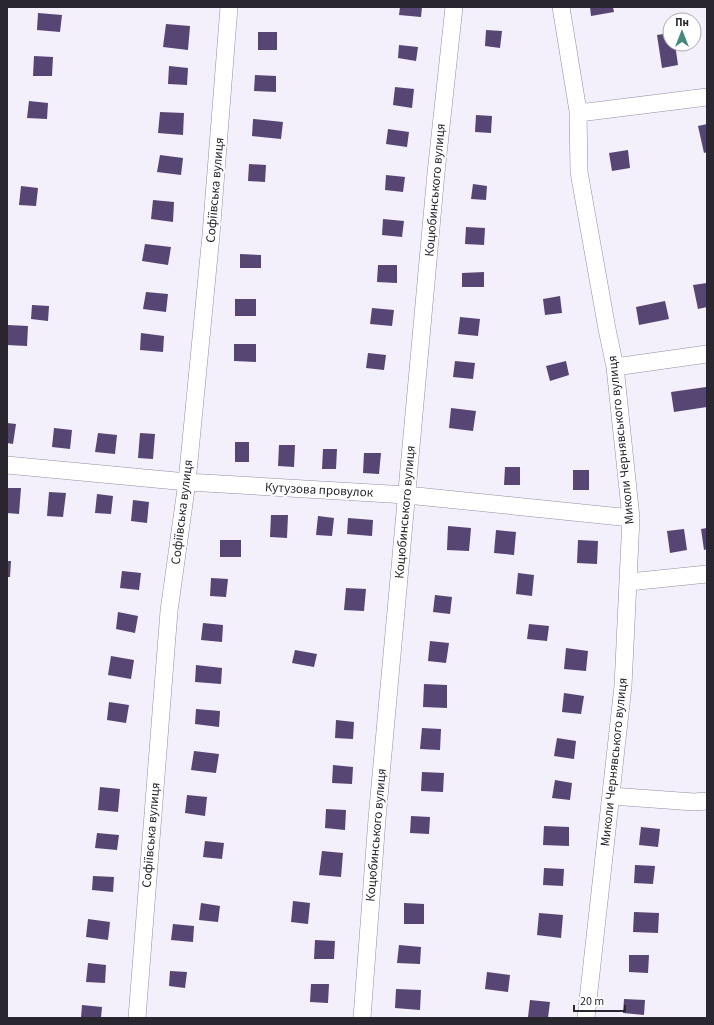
<svg xmlns="http://www.w3.org/2000/svg" width="714" height="1025" viewBox="0 0 714 1025" font-family="'Source Sans 3',sans-serif">
  <style>
    .building { fill: #574573 }
    .lines { fill: none; stroke-linecap: round; stroke-linejoin: round }
    .street-casing { stroke: #958ca5; stroke-width: 18 }
    .street { stroke: #fff; stroke-width: 17 }
    .labels { text-anchor: middle; dominant-baseline: central; stroke-width: 4; stroke-linejoin: round; paint-order: stroke }
    .street-label { font-size: 13px; fill: #2a2630; stroke: #fff }
  </style>
  <rect width="100%" height="100%" fill="#f3f0fb"/>
  <path class="building" d="M400,7H422L421,17L399,15Z
    M590,7H613L614,12L591,16Z
    M38,13L62,15L60,32L37,30Z
    M166,24L190,26L188,50L163,47Z
    M486,30L502,31L500,48L485,46Z
    M258,32H277V50H258Z
    M670,33V44H675L678,65L662,68L657,35Z
    M399,45L418,47L416,61L398,58Z
    M34,56L53,57L52,76H33Z
    M169,66L188,68L187,85L168,84Z
    M255,75L276,76V92L254,91Z
    M395,87L414,89L412,108L393,105Z
    M29,101L48,103L47,119L27,118Z
    M160,112L184,113L183,135L158,133Z
    M476,115L492,116L491,133L475,132Z
    M253,119L283,122L281,139L252,136Z
    M707,124V152L704,153L698,126Z
    M388,129L409,132L407,147L386,144Z
    M628,150L630,168L612,171L609,153Z
    M160,155L183,158L181,175L157,172Z
    M249,164L266,165L265,182L248,181Z
    M386,175L405,177L403,192L385,190Z
    M473,184L487,186L486,200L471,199Z
    M21,186L38,188L36,206L19,205Z
    M153,200L174,202L173,222L151,219Z
    M383,219L404,221L402,237L382,235Z
    M466,227L485,228L484,245L465,244Z
    M145,244L171,247L168,265L142,261Z
    M240,254L261,255V268H240Z
    M378,265H397V283L377,282Z
    M484,272V287H462V273Z
    M707,283V307L698,309L693,285Z
    M146,292L168,294L166,312L143,309Z
    M560,296L562,313L545,315L543,299Z
    M235,299H256V316H235Z
    M665,301L669,319L639,325L636,307Z
    M32,305L49,306L48,321L31,319Z
    M372,308L394,310L392,326L370,324Z
    M460,317L480,319L478,336L458,334Z
    M8,325L28,326L27,346L7,345Z
    M141,333L164,336L163,352L140,350Z
    M234,344H256V362L234,361Z
    M368,353L386,355L384,370L366,368Z
    M455,361L475,363L473,379L453,377Z
    M566,361L569,375L550,381L546,366Z
    M706,387L707,407L674,412L671,392Z
    M451,408L476,411L473,431L449,428Z
    M7,423L16,424L13,444L7,443Z
    M54,428L72,430L70,449L52,447Z
    M98,433L117,435L115,454L95,452Z
    M140,433L155,434L153,459L138,458Z
    M235,442H249V462H235Z
    M279,445H295L294,467L278,466Z
    M323,449H337L336,469H322Z
    M364,453H381L379,474L363,473Z
    M505,467H520V485H504Z
    M573,470H589V490H573Z
    M7,488H21L19,514L7,513Z
    M49,492L66,493L63,517L47,516Z
    M97,494L113,496L111,514L95,513Z
    M133,500L149,502L147,523L131,521Z
    M271,515H288L287,538L270,537Z
    M318,516L334,518L332,536L316,535Z
    M348,518L373,520L372,536L347,534Z
    M448,526L471,528L469,551L447,550Z
    M707,528V549L704,550L701,529Z
    M684,529L687,550L670,553L667,531Z
    M496,530L516,532L514,555L494,553Z
    M220,540H241V557H220Z
    M578,540L598,541L597,564L577,563Z
    M7,561H11L10,577H7Z
    M122,571L141,573L139,590L120,588Z
    M518,573L534,575L532,596L516,594Z
    M211,578L228,579L226,597L210,596Z
    M346,588L366,589L364,611L344,610Z
    M435,595L452,597L450,614L433,612Z
    M118,612L138,616L135,633L116,629Z
    M203,623L223,625L222,642L201,640Z
    M529,624L549,626L547,641L527,639Z
    M430,641L449,643L446,663L428,661Z
    M566,648L588,651L586,671L564,669Z
    M295,650L317,654L314,667L292,663Z
    M111,656L134,660L131,679L108,675Z
    M196,665L222,668L221,684L195,682Z
    M424,684L447,685V708L423,707Z
    M564,693L584,696L581,714L562,712Z
    M109,702L129,705L126,723L107,720Z
    M196,709L220,711L219,727L195,724Z
    M336,720L354,722L353,739L335,738Z
    M422,728L441,729L440,750L420,749Z
    M557,738L576,741L574,759L554,756Z
    M194,751L219,754L216,773L191,770Z
    M333,765L353,767L352,784L332,783Z
    M422,772L444,773L443,792L421,791Z
    M555,780L572,783L570,800L552,798Z
    M100,787L120,789L118,812L98,810Z
    M187,795L207,797L205,816L185,813Z
    M326,809L346,810L345,830L325,828Z
    M411,816L430,817L429,834L410,833Z
    M544,826L569,827V846L543,845Z
    M641,827L660,829L658,847L639,845Z
    M97,833L119,835L117,850L95,848Z
    M205,841L224,843L222,859L203,857Z
    M322,851L343,853L341,877L319,875Z
    M635,865L655,866L653,884L634,883Z
    M544,868L564,869L563,886L543,885Z
    M93,876L114,877L113,892L92,890Z
    M293,901L310,903L308,924L291,922Z
    M201,903L220,906L218,922L199,920Z
    M404,903L424,904V924H404Z
    M634,912L659,913L658,933L633,932Z
    M539,913L563,915L561,938L537,935Z
    M88,919L110,922L108,940L86,937Z
    M173,924L194,926L193,942L171,940Z
    M315,940L335,941L334,959H314Z
    M399,945L421,947L420,964L397,963Z
    M629,955H649L648,973L629,972Z
    M88,963L106,965L105,983L86,982Z
    M170,971L187,972L185,988L169,986Z
    M487,972L510,975L508,992L485,989Z
    M311,984H329L328,1003L310,1002Z
    M396,989L421,990L420,1010L395,1008Z
    M624,999L645,1000L644,1015L623,1013Z
    M530,1000L550,1002L548,1018L528,1017Z
    M82,1005L102,1007L101,1018H81Z"/>
  <g class="lines">
    <defs>
      <path id="street" d="M561,7L578,111L579,172L607,329L615,367L631,518L623,686L586,1018
        M578,111L587,112L707,97
        M615,367L707,354
        M7,465L187,482L407,495L631,518
        M629,582L707,574
        M611,796L694,802L707,801
        M137,1018L169,611L187,482L211,235L229,7
        M362,1018L377,819L436,173L454,7"/>
    </defs>
    <use href="#street" class="street-casing"/>
    <use href="#street" class="street"/>
  </g>
  <g class="labels">
    <g class="street-label">
      <text transform="translate(215 190) rotate(-85)">Софіївська вулиця</text>
      <text transform="translate(435 190) rotate(-85)">Коцюбинського вулиця</text>
      <text transform="translate(621 440) rotate(-96)">Миколи Чернявського вулиця</text>
      <text transform="translate(319 490) rotate(3)">Кутузова провулок</text>
      <text transform="translate(182 512) rotate(-83)">Софіївська вулиця</text>
      <text transform="translate(405 512) rotate(-85)">Коцюбинського вулиця</text>
      <text transform="translate(614 762) rotate(-84)">Миколи Чернявського вулиця</text>
      <text transform="translate(151 835) rotate(-85)">Софіївська вулиця</text>
      <text transform="translate(376 835) rotate(-85)">Коцюбинського вулиця</text>
    </g>
  </g>
  <rect width="714" height="1025" fill="none" stroke="#2a2630" stroke-width="16"/>
  <g transform="translate(682 32)"><circle r="19" fill="#ffffff" stroke="#aaa8ac"/>
  <path d="M0-3L7 15L0 10L-7 15Z" fill="#468a7e"/>
  <text y="-6" font-size="11" font-weight="bold" text-anchor="middle" fill="#2a2630">Пн</text>
  </g>
  <path d="M574 1005v6h51v-6" fill="none" stroke="#2a2630" stroke-width="2"/>
  <text x="580" y="1005" font-size="12" fill="#2a2630" stroke="#ffffff" stroke-width="3" paint-order="stroke">20 m</text>
</svg>
